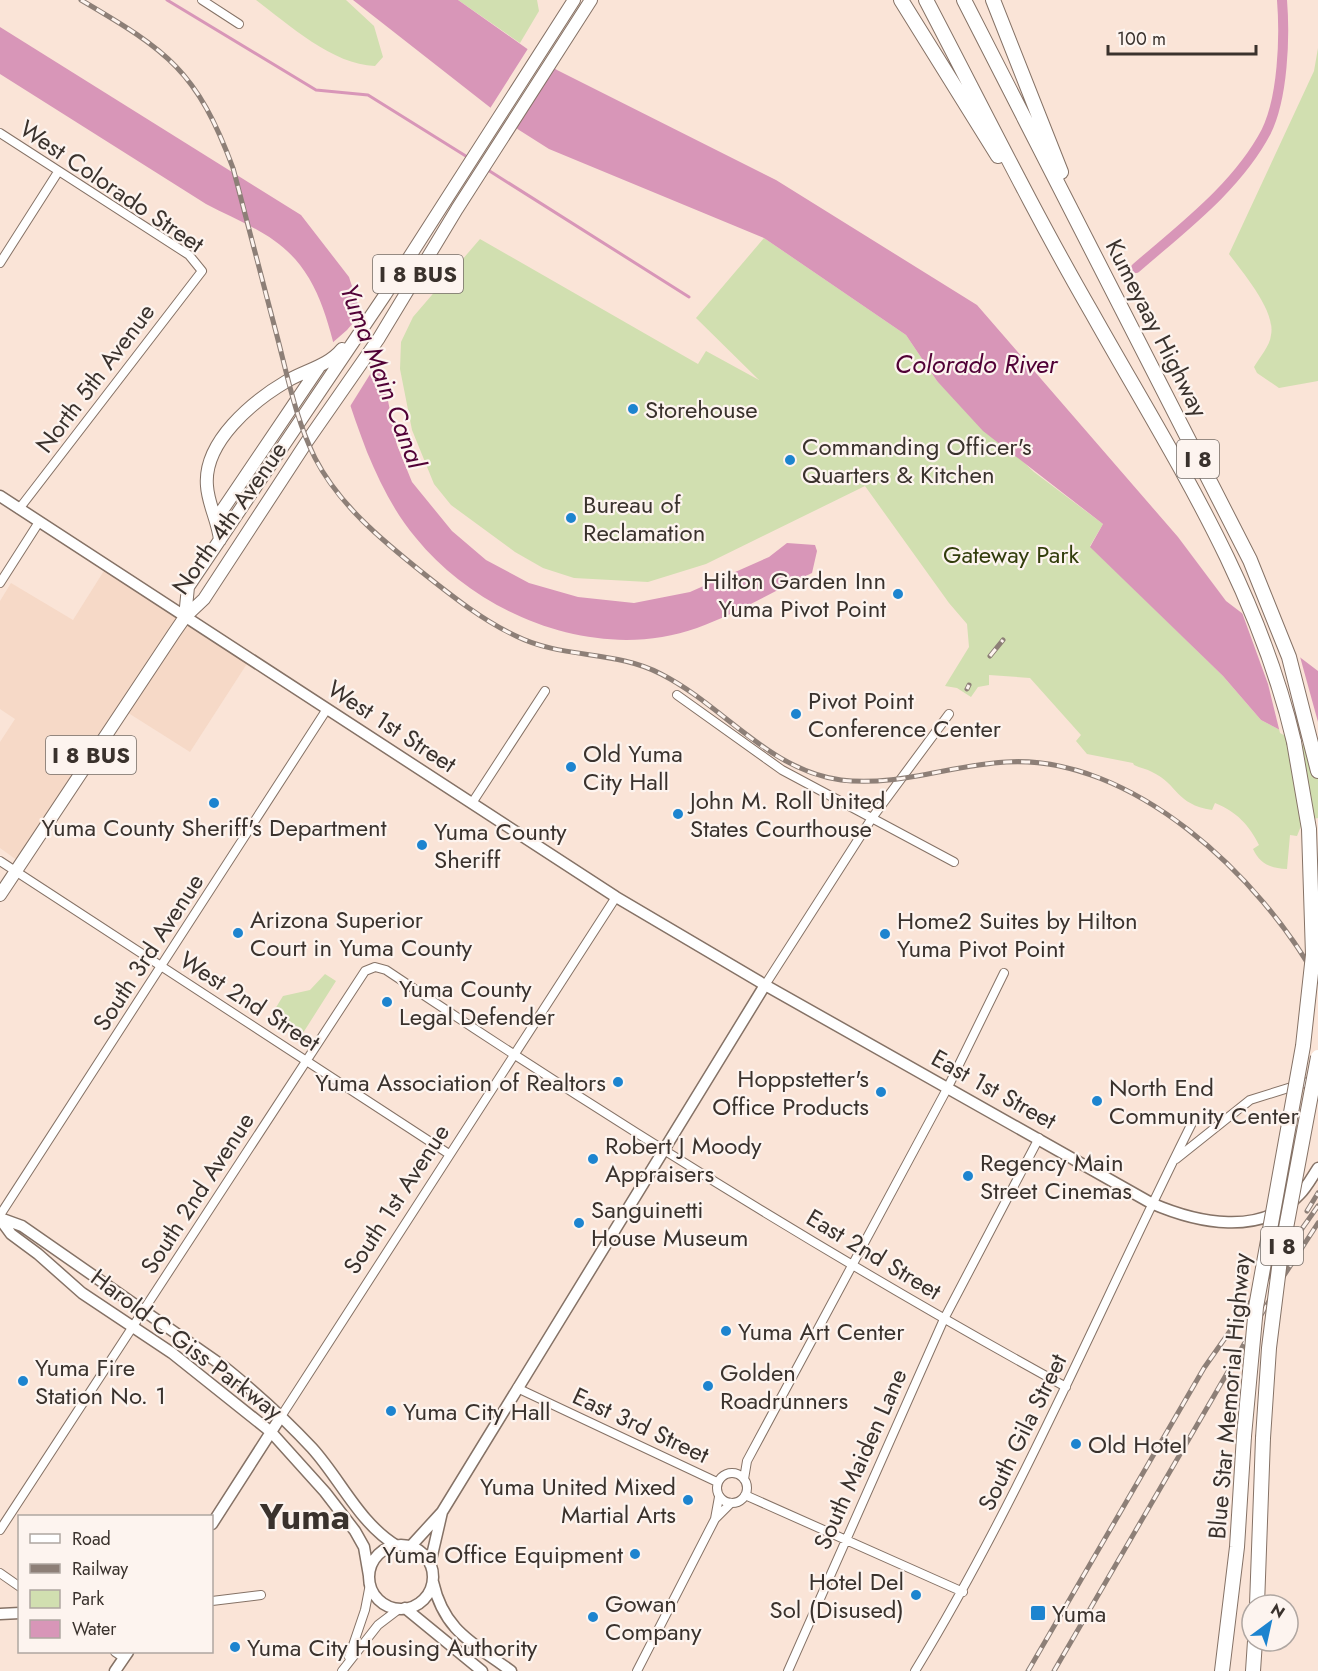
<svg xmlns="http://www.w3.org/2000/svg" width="1318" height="1671" viewBox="0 0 1318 1671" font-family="Jost,sans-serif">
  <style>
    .built { fill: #f6d9c7 }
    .green { fill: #d1dfb0 }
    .water { fill: #d896b8 }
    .pier { fill: #fae4d7 }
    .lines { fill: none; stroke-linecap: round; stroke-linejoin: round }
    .stream { stroke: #d896b8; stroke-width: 3 }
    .canal { stroke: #d896b8; stroke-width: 10 }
    .street-casing { stroke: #857266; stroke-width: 10 }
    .secondary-casing { stroke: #857266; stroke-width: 13 }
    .primary-casing { stroke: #857266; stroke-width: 14 }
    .highway-casing { stroke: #857266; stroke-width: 16 }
    .street { stroke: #fff; stroke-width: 8 }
    .secondary { stroke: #fff; stroke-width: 10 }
    .primary { stroke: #fff; stroke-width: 12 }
    .highway { stroke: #fff; stroke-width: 14 }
    .rail-casing { stroke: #8d7f77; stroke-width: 5 }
    .rail { stroke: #fdf4ef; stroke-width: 3; stroke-dasharray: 9; stroke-linecap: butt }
    .highway-bridge-casing { stroke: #857266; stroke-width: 16; stroke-linecap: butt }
    .highway-bridge { stroke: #fff; stroke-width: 14 }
    .poi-dot { fill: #1d84cf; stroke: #fdf4ef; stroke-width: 2 }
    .labels { text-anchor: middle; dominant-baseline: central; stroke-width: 4.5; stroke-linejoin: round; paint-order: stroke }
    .shield { fill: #fdf4ef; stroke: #746c67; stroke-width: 1.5 }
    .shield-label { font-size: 22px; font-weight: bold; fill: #3a322d }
    .street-label { font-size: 24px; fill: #3a322d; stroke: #fdf4ef }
    .poi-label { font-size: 24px; fill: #3a322d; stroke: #fdf4ef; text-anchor: start }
    .park-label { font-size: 24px; fill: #323d0b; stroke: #fdf4ef }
    .water-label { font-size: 26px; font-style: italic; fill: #510136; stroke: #fdf4ef }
    .town-label { font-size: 36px; font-weight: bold; fill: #3a322d; stroke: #fdf4ef }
  </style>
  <rect width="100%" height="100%" fill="#fae4d7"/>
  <path class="built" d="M107,566L250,659L190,752L122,709L21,863L0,848V742L15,719L0,709V601L11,583L73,620Z"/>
  <path class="green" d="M256,0H346L374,26L383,57L375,66C333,65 288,24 256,0Z
    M458,0H537L539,11L520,43Z
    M1318,48V381L1279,388L1257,373L1254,367C1259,358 1270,346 1271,335C1276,311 1243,273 1229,254L1314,71Z
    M764,238L906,335L937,381L1034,472L1103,524L1090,546L1223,676L1261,720L1318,750V818L1303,821L1297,836L1290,835L1287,869C1270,868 1260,864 1253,849L1259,845C1249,825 1237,812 1215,803L1212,810C1175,804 1179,785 1152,772C1147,769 1140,768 1134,765L1133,763L1087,754L1076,741L1081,735L1030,678L989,675V685L978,687L971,697L957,688L945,686L969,647L967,624L949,603L865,486L706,564L648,582L574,578L543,568L515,552L451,505L434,484L412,430L400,369L401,342L413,317L480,239L698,364L706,351L759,380L696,318Z
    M325,974L336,981L303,1033L272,1014L283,996L310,990Z"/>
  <path class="water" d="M353,0H458L557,70L776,180L977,305L1178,537L1226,601L1318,671V750L1261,720L1223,676L1090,547L1103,524L983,431L937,381L906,335L764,238L549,149L519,130Z
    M0,27L301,215L349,277L386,391L397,445L412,482L452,531L486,560L529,583L578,597L634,603L690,592L769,557L787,543L815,545L817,551L812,573C774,591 736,614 697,628C599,663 480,617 416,538C394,512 380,483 367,452C359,431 351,409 345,388C333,346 327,300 300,265C276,234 240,222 206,204L0,74Z"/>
  <path class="pier" d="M529,47L555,65L514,129L489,110Z
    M364,310L379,360L349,408L331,344L347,330Z
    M1240,607L1299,653L1318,722V753L1280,733L1268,684Z"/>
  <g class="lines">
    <path class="stream" d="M167,0L316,90L368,95L469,158
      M488,170L689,297"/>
    <path class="canal" d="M1136,268C1182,228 1237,187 1266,132C1283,98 1285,37 1282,0"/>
    <defs>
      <path id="street" d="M202,0L239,24
        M0,133L189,255L202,271L19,509
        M0,263L58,172
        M0,583L39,522
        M677,695L782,770L954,862
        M472,803L545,691
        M0,861L449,1154
        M765,985L872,818L949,714
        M1176,1159L1250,1100L1314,1080
        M0,1215L327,709
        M517,1388L717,1482
        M280,1418L616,897
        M717 1488a15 15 0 1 1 30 0a15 15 0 1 1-30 0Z
        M744,1479L747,1461L948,1087L1004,973
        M745,1495L963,1592
        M715,1519L731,1503
        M0,1530L365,971L375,967L386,970C607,1118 833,1259 1066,1387
        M0,1573L20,1587
        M212,1601L261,1595
        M115,1652L124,1658
        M349,1657L365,1610L370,1584
        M342,1671L378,1625L399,1609
        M637,1671L715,1519L719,1497
        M788,1671L944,1319L1039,1138
        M915,1671C1023,1494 1102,1302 1195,1117"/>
      <path id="secondary" d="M0,496L616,897L765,985L1151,1203C1197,1223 1261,1237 1299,1195C1307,1187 1312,1177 1318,1168
        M0,1218L22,1226L223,1366C254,1391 285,1419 312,1448C341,1480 359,1523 397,1546
        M0,1219L11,1234L38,1254L82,1293L172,1353L271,1432L325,1492L355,1531L364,1547L369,1576
        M212,1524L280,1418
        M369 1577a32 32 0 1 1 64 0a32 32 0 1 1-64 0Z
        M410,1547L442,1512L765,985
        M430,1564L442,1512
        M433,1582C444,1631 473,1643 511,1671
        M405,1608L482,1671
        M0,1614L20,1613
        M115,1671L128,1652"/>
      <path id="primary" d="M217,518L319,367
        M220,540C218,521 208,504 207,486C203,442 253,401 287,381C306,370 328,366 342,349
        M185,617L188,587L385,295L574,0
        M0,895L174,633L185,617L204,599L308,440L379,338L457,209L591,0"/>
      <path id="highway" d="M901,0L998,156
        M926,0C981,105 1033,211 1092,313C1171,454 1257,583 1294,742
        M964,0L1250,560L1289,657L1318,771
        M993,0L1061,172
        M1257,1605L1263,1438
        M1222,1671L1237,1547L1244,1436
        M1253,1671L1255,1641"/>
    </defs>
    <use href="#street" class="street-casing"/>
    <use href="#secondary" class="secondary-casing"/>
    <use href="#primary" class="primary-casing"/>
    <use href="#highway" class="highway-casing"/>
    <use href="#street" class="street"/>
    <use href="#secondary" class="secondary"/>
    <use href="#primary" class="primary"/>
    <use href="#highway" class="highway"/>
    <defs>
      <path id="rail" d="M81,0C168,51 197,71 233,168C248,224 262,280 277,336C288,378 296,420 315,458C339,505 383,541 423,573C452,596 482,620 516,636C562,659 615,650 661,674C724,706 768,770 841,780C897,787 951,765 1006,762C1132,754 1261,877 1318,981
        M990,656L1003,640
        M967,689L969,685
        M1307,1211L1318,1193
        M1028,1671L1204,1368L1318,1206
        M1054,1671L1283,1277L1318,1223"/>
    </defs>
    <use href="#rail" class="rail-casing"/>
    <use href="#rail" class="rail"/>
    <defs>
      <path id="highway-bridge" d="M1244,1436L1256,1307L1303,1046L1313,955L1309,829L1294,742
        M1263,1438L1269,1348L1280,1260L1318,1057"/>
    </defs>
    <use href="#highway-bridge" class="highway-bridge-casing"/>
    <use href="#highway-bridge" class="highway-bridge"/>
  </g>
  <g class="poi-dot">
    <circle cx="633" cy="409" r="6"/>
    <circle cx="790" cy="460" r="6"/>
    <circle cx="571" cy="518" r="6"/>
    <circle cx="898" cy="594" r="6"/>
    <circle cx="796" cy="714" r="6"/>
    <circle cx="571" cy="767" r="6"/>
    <circle cx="214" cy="803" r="6"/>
    <circle cx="678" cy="814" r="6"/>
    <circle cx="422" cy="845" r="6"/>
    <circle cx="238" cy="933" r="6"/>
    <circle cx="885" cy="934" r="6"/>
    <circle cx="387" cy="1002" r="6"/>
    <circle cx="618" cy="1082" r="6"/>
    <circle cx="881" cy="1092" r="6"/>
    <circle cx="1097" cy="1101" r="6"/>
    <circle cx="593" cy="1159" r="6"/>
    <circle cx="968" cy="1176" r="6"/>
    <circle cx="579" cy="1223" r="6"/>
    <circle cx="726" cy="1331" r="6"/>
    <circle cx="23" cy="1381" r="6"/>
    <circle cx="708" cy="1386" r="6"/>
    <circle cx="391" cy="1411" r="6"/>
    <circle cx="1076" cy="1444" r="6"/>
    <circle cx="688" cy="1500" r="6"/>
    <circle cx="635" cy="1554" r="6"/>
    <circle cx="916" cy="1595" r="6"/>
    <rect x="1030" y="1605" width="16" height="16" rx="3"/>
    <circle cx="593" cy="1617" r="6"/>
    <circle cx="235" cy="1647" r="6"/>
  </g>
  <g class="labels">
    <g class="shield">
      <rect x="373" y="255" width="90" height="38" rx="4.5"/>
      <rect x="1177" y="440" width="42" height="38" rx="4.5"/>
      <rect x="46" y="736" width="90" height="38" rx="4.5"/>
      <rect x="1261" y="1227" width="42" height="38" rx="4.5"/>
    </g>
    <g class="shield-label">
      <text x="418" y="274">I 8 BUS</text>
      <text x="1198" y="459">I 8</text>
      <text x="91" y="755">I 8 BUS</text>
      <text x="1282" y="1246">I 8</text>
    </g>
    <g class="street-label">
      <text transform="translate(112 186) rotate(34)">West Colorado Street</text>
      <text transform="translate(1157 328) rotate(63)">Kumeyaay Highway</text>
      <text transform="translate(95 378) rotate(-53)">North 5th Avenue</text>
      <text transform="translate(229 518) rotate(-55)">North 4th Avenue</text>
      <text transform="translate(392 726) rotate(33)">West 1st Street</text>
      <text transform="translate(148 952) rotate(-57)">South 3rd Avenue</text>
      <text transform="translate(250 1001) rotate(33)">West 2nd Street</text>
      <text transform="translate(994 1089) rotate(29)">East 1st Street</text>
      <text transform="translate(197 1193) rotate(-57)">South 2nd Avenue</text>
      <text transform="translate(396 1199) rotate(-57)">South 1st Avenue</text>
      <text transform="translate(874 1254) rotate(31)">East 2nd Street</text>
      <text transform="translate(187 1344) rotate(37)">Harold C Giss Parkway</text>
      <text transform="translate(1229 1396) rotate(-85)">Blue Star Memorial Highway</text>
      <text transform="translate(641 1425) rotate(25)">East 3rd Street</text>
      <text transform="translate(1022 1432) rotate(-64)">South Gila Street</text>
      <text transform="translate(860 1459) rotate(-66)">South Maiden Lane</text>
    </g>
    <g class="poi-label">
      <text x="645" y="409">Storehouse</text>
      <text x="802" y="446">Commanding Officer's<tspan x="802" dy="28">Quarters &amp; Kitchen</tspan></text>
      <text x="583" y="504">Bureau of<tspan x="583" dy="28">Reclamation</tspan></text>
      <text x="886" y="580" text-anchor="end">Hilton Garden Inn<tspan x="886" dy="28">Yuma Pivot Point</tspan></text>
      <text x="808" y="700">Pivot Point<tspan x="808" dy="28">Conference Center</tspan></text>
      <text x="583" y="753">Old Yuma<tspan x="583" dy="28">City Hall</tspan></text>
      <text x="690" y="800">John M. Roll United<tspan x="690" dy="28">States Courthouse</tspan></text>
      <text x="214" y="827" text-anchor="middle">Yuma County Sheriff's Department</text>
      <text x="434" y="831">Yuma County<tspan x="434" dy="28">Sheriff</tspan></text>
      <text x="250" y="919">Arizona Superior<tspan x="250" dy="28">Court in Yuma County</tspan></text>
      <text x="897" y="920">Home2 Suites by Hilton<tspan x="897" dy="28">Yuma Pivot Point</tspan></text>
      <text x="399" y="988">Yuma County<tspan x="399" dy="28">Legal Defender</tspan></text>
      <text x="869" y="1078" text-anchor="end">Hoppstetter's<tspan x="869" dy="28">Office Products</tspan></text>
      <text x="606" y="1082" text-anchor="end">Yuma Association of Realtors</text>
      <text x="1109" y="1087">North End<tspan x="1109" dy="28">Community Center</tspan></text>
      <text x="605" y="1145">Robert J Moody<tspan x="605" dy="28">Appraisers</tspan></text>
      <text x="980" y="1162">Regency Main<tspan x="980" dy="28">Street Cinemas</tspan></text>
      <text x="591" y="1209">Sanguinetti<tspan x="591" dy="28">House Museum</tspan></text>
      <text x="738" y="1331">Yuma Art Center</text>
      <text x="35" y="1367">Yuma Fire<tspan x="35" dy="28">Station No. 1</tspan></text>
      <text x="720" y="1372">Golden<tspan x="720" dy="28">Roadrunners</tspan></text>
      <text x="403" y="1411">Yuma City Hall</text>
      <text x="1088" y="1444">Old Hotel</text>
      <text x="676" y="1486" text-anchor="end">Yuma United Mixed<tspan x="676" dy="28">Martial Arts</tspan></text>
      <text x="623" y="1554" text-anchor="end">Yuma Office Equipment</text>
      <text x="904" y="1581" text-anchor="end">Hotel Del<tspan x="904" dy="28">Sol (Disused)</tspan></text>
      <text x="605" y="1603">Gowan<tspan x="605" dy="28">Company</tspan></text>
      <text x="1052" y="1613">Yuma</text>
      <text x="247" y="1647">Yuma City Housing Authority</text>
    </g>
    <g class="park-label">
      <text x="1011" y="554">Gateway Park</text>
    </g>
    <g class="water-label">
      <text x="976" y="364">Colorado River</text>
      <text transform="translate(383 376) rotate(69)">Yuma Main Canal</text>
    </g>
    <g class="town-label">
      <text x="305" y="1516">Yuma</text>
    </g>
  </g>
  <rect x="18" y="1515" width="195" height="138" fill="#fdf4ef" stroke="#afa6a1" stroke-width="1.5"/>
  <rect x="30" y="1534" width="30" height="9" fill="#ffffff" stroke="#afa6a1" stroke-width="1.5"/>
  <text x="72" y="1545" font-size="18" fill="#3a322d">Road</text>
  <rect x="30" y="1564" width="30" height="9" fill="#8d7f77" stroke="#afa6a1" stroke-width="1.5"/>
  <text x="72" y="1575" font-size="18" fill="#3a322d">Railway</text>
  <rect x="30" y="1590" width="30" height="18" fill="#d1dfb0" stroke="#afa6a1" stroke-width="1.5"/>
  <text x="72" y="1605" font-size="18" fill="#3a322d">Park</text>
  <rect x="30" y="1620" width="30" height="18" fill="#d896b8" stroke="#afa6a1" stroke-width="1.5"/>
  <text x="72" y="1635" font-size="18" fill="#3a322d">Water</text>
  <g transform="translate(1270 1623) rotate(33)"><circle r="28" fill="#fdf4ef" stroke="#afa6a1" stroke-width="1.5"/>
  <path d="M0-4.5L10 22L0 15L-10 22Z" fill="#1d84cf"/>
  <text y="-9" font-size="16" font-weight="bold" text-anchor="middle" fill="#3a322d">N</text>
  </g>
  <path d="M1108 45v9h148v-9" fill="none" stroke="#3a322d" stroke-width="3"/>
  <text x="1117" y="45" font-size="18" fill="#3a322d" stroke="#fdf4ef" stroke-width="4.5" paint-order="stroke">100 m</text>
</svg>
